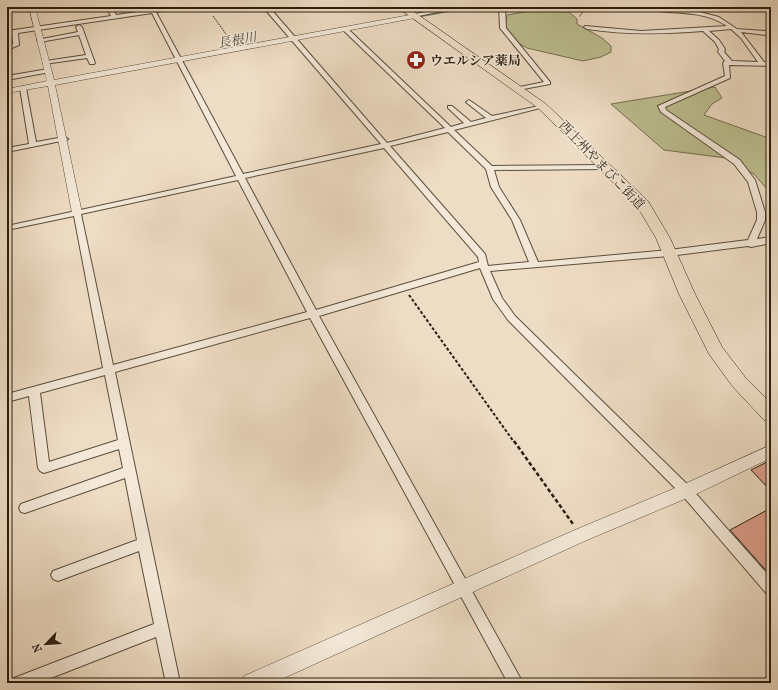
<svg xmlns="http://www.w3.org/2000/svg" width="778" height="690" viewBox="0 0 778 690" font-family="'IM FELL French Canon','Noto Serif JP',serif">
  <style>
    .green { fill: #bdbf91; stroke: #736e50 }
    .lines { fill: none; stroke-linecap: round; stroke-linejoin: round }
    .stream { stroke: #6c7d72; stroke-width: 2 }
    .building { fill: #dfa08e; stroke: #291e0f }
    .minor-casing { stroke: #5a4e3c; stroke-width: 2 }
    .tertiary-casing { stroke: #5a4e3c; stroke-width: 1 }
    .trunk-casing { stroke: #291e0f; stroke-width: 1 }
    .path-far2 { stroke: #291e0f; stroke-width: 1; stroke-dasharray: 1.5 1; stroke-linecap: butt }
    .path-far1 { stroke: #291e0f; stroke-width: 2; stroke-dasharray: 3 2; stroke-linecap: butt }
    .path { stroke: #291e0f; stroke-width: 2.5; stroke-dasharray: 4 2.5; stroke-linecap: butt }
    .minor { fill: #f4e9d9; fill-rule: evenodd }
    .tertiary { fill: #f4e9d9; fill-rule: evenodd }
    .trunk { fill: #eeddc5; fill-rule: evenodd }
    .labels { text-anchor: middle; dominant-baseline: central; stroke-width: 3; stroke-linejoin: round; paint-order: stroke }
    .far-water-label { font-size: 13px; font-style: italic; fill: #4b4d41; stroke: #f4e9d9 }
    .far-poi-label { font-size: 13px; font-weight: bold; fill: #291e0f; stroke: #f4e9d9; text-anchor: start }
    .far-street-label { font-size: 13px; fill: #291e0f; stroke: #f4e9d9 }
  </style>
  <rect width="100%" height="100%" fill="#eeddc5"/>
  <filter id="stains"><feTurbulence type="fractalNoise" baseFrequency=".005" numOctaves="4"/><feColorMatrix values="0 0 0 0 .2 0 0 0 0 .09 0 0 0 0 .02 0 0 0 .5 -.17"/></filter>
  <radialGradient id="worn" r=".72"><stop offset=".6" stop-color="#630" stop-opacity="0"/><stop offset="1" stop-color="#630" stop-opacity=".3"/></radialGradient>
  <path class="green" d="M535,10L569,12L577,19V24L602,38L611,46V52L601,57L583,61L527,48L515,41L505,30L507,15Z
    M715,87L722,98L712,104L704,115L771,139V190L765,187L754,174L726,158L664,150L611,104Z"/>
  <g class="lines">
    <path class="stream" d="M416,17L470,7"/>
  </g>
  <path class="building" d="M771,460V491L751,470Z
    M771,508V576L730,530Z"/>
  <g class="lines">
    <defs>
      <path id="minor" d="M106,7H112L116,15L173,7H186L156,12L243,174L381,144L263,7H269L387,143L445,128L343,30V28H347L451,127L464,123L448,108V106H452L471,122L486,118L467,103L466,102L469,100L492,116L544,105V107L454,130L492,166L606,165L610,167L606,169L494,170L499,187L520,220L538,262L669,250L748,240L757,220V212L748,182L734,164L661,112L658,106L725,76L723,63L725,61L718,52L719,49L715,42L703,31C664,34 626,35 587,29L584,27L585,26L641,31L727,26C709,14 689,13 668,12C660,11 650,11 643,7L700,12L719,17L737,29L765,31L771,29V33L766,35L741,32L764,62H771V66L729,65L730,78L665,107L666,110L740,160L755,180L765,212V220L757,239L771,237V243L751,247L748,246L669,256L490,271L502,298L515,316L690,487L771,578V594L766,593L682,495L508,320L493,299L480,268L319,316L523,683H508L310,318L115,372L180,683H166L156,637L38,683H12L14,678L154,624L139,551L58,581L53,579L51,575L53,571L137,540L125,478L25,513L21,512L19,508L21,504L123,468L119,449L44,473L40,471L38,468L29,396L7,402V394L103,368L74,216L7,230V226L236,176L152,13L18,33L19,45L7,50V46L13,44L12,34L7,35V31L111,16ZM731,29L741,38L758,62L732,61L724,52L725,49L719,40L709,31ZM448,132L486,169L491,187L512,220L529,262L488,266L485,254L390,146ZM384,148L478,257L479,262L316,310L245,178ZM238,180L307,312L113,365L81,214ZM105,375L118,440L49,462L40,393Z
        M452,7H464L413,17L410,15Z
        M499,7H505L506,28L550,82V84L518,90L515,88L544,82L500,28Z
        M79,25L82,27L95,63L94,64H90L87,58L44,64L43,63L46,61L86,55L79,35L40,42L37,40L78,32L76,27Z
        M48,69L50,70V72L7,80V76Z
        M23,86L26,88L36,142L64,137L68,139L66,140L7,152V148L29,144L20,88Z"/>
      <path id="tertiary" d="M29,7H35L54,80L415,14L418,16L415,18L55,85L82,213L77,216L72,213L48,86L7,93V89L47,81Z
        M771,445V458L692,496L587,540L273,683H241L244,676L575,530L680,486Z"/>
      <path id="trunk" d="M397,7H407L546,104L648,201L670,238L695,294L722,347L745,377L771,403V422L764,420L733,387L709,354L679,294L656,238L637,206L538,108Z"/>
    </defs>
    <use href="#minor" class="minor-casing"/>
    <use href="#tertiary" class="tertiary-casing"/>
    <use href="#trunk" class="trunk-casing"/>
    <path class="path-far2" d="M568,7L583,12L579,17
      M213,16L231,41"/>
    <path class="path-far1" d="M409,295L514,442"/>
    <path class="path" d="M514,441L573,524"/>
    <use href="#minor" class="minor"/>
    <use href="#tertiary" class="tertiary"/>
    <use href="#trunk" class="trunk"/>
  </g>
  <defs>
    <symbol id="pharmacy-disc" viewBox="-11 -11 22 22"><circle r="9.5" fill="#8f2418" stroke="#f4e9d9"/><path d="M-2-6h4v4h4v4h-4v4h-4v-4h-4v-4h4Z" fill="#fff"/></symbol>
  </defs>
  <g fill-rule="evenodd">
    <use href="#pharmacy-disc" x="405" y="49" width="22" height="22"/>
  </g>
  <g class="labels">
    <g class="far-water-label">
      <text transform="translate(237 40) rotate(-10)">長根川</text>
    </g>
    <g class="far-poi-label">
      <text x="430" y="60">ウエルシア薬局</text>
    </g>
    <g class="far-street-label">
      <text transform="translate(602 165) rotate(46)">西上州やまびこ街道</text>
    </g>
  </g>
  <rect width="778" height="690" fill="none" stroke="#eeddc5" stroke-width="24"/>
  <rect x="8" y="8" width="762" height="674" fill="none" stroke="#291e0f" stroke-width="2"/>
  <rect x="12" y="12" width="754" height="666" fill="none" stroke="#291e0f"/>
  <g transform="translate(46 644) rotate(245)" stroke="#f4e9d9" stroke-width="3" paint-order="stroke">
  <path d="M0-3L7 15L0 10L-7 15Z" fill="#291e0f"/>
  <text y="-6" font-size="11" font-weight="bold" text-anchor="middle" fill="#291e0f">N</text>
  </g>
  <rect width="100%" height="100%" filter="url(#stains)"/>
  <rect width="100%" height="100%" fill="url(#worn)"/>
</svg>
